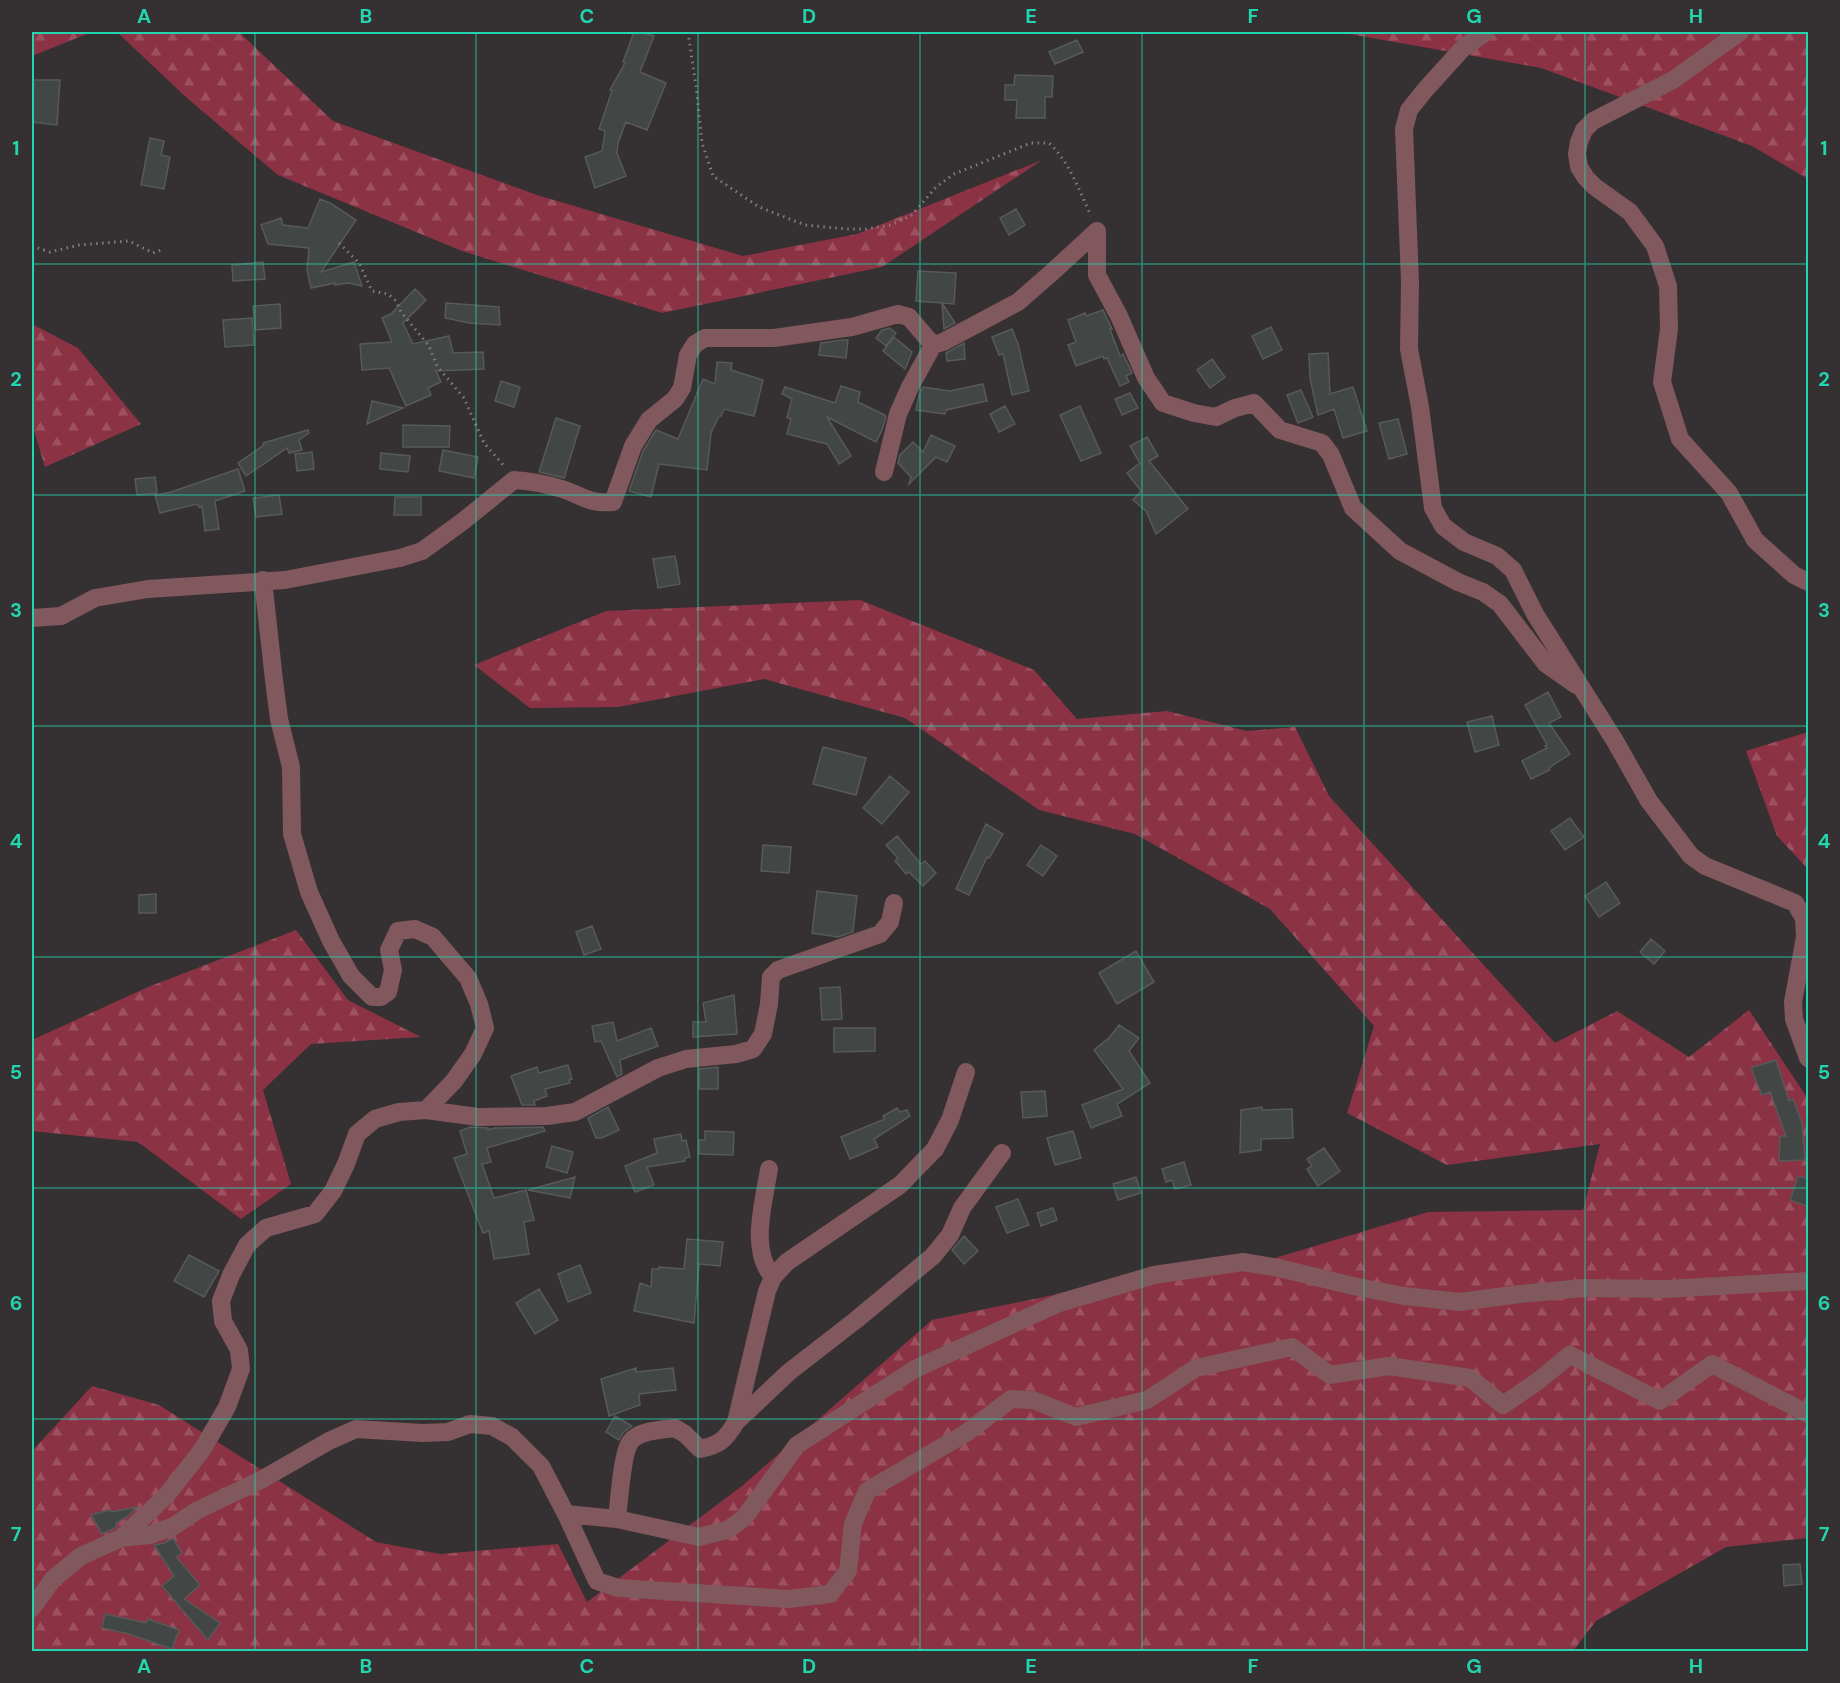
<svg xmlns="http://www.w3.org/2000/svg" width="1840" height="1683" viewBox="0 0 1840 1683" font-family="'DM Sans',sans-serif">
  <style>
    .forest { fill: url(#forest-firs) }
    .building { fill: #424645; stroke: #565a59; stroke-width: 1.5 }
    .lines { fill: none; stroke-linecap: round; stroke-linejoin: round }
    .path { stroke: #837f7f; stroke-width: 3; stroke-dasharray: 1.5 4.5; stroke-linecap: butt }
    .minor { stroke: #81585d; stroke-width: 18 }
    .grid { fill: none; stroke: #23d5af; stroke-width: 1.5; stroke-opacity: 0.55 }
    .neatline { fill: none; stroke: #23d5af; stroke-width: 2 }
    .grid-label { font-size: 20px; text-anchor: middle; font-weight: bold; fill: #23d5af }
  </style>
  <defs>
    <pattern id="forest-firs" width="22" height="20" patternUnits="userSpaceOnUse" patternTransform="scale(1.5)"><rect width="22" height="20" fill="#8b3245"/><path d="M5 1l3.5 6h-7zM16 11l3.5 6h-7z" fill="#9c5060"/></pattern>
  </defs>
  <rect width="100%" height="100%" fill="#353031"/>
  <path class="forest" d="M32,32H92L32,56Z
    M117,32H239L333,121L537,195L743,256L857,234L1042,160L882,267L662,313L462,251L278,175L188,99Z
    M1338,32H1808V179L1752,146L1541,68Z
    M32,324L78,348L141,424L45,467L32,424Z
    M860,600L1034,670L1077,719L1167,711L1247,731L1295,727L1329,796L1555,1043L1617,1011L1689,1057L1749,1010L1808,1099V1538L1726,1547L1596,1621L1573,1651H32V1451L92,1386L159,1405L376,1542L440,1554L558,1544L587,1602L742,1486L932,1320L1140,1277L1228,1272L1428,1212L1583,1210L1600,1144L1447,1165L1347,1113L1374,1026L1270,909L1135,834L1039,810L905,718L764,679L618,707L530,708L474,665L606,611Z
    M1808,732V869L1777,836L1746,751Z
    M296,930L348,1000L421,1037L311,1044L263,1090L291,1184L241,1219L138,1142L32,1131V1040L148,987Z"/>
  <path class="building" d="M634,32H640L654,36L640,72L666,83L647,130L626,122L618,143L617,153L626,176L595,188L585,157L602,151L605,131L599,129L612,91L610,90L625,63L623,62Z
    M1077,40L1083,52L1055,64L1049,52Z
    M1015,75L1053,76L1052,97H1045V118H1016L1017,100H1005V85H1014Z
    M32,80H60L57,125L32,122Z
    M150,138L164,141L161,155L170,157L164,189L141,185Z
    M320,199L330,203L356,220L321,272L354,262L362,286L348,283L335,285V283L311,288L307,270L309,248L268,244L261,225L281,218L283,225L308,228Z
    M1016,209L1025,225L1009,235L1000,218Z
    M263,262L265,279L233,281L232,265Z
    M918,271L956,273L954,304L942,303L955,323L944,329L942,303L916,301Z
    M415,289L426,300L403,323L413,344L449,336L453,353L483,352L484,369L436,371L441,382L428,388L431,395L406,406L389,368L362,370L360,344L392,342L382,318L391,314Z
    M446,303L499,307L500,325L469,323L445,318Z
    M280,304L281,328L255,330L253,306Z
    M1103,310L1112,329H1110L1120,356L1123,354L1132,373L1126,376L1129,382L1120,386L1107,358L1104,359L1103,356L1076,366L1068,345L1076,342L1068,320L1085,313L1086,316Z
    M252,318L254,345L225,347L223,320Z
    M1271,327L1282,350L1263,359L1252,336Z
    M890,328L896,333L886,346L876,338L882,330Z
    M1012,329L1018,344L1029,391L1012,395L1003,354L999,355L992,337Z
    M894,337L912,352L905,369L883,351Z
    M843,340H848L846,358L819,355L821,343Z
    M964,343L965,359L947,361L946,353Z
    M1328,353L1330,394L1353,387L1367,431L1343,438L1334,409L1318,415L1310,378L1309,354Z
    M1212,359L1225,377L1210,388L1197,370Z
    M717,362L732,363L731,370L763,380L754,416L724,409L721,416H719L711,433L707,470L659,464L651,497L629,491L643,451L656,430L678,439L703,379L715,384Z
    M501,381L520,387L514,407L495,401Z
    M983,384L987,401L946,410L945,414L916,410L919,395L923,387L950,391Z
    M841,386L860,392L858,402L885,415L886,417L882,430L876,442L827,417L851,456L839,464L827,444L787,434L791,419L787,417L792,399L782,394L785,387L835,403Z
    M1301,390L1313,417L1298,423L1287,395Z
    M1130,393L1138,408L1122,415L1115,399Z
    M372,401L403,408L367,424Z
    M1005,406L1015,424L999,432L990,414Z
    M1080,406L1101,453L1081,461L1060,415Z
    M556,418L580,426L564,478L539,472Z
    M1398,419L1407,454L1389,459L1379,423Z
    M403,425L450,426L449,447H403Z
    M308,430L309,433L299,440L302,450L289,453L287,448L246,476L238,463L264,445L263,443Z
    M931,435L955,446L947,462L936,457L909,484L911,477L898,463L900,455L913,442L923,452Z
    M1147,437L1158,456L1149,461L1188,509L1156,534L1146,511L1133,500L1141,491L1127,473L1140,463L1130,446Z
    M443,450L478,457L474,478L439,471Z
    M312,452L314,469L297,471L295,454Z
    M381,453L410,456L408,472L380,469Z
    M238,469L245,491L215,501L219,529L205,531L202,506L199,507L197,504L160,513L155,495L171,492Z
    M155,477L157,493L137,495L135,479Z
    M279,495L282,514L256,517L253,498Z
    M395,497H421V515H394Z
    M675,556L680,584L658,588L653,559Z
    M1548,692L1561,717L1549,723L1570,754L1549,768L1550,770L1531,779L1522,761L1547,748L1545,746L1547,745L1525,705Z
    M1492,716L1499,745L1475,752L1467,722Z
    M823,747L866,758L856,795L813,784Z
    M890,776L909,792L882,824L863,808Z
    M1570,818L1584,837L1565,850L1551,831Z
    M986,824L1003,834L989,858L987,857L969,895L956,889Z
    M897,836L921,864L925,861L936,873L923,886L909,872L906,874L895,861L898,858L886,845Z
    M763,845L791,847L789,873L761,871Z
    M1041,845L1057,856L1043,876L1027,865Z
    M1606,882L1620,903L1599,917L1585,896Z
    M817,891L857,896L853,932L838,937L812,933Z
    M156,894V913H139V895Z
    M592,926L601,949L584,955L576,932Z
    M1651,939L1665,951L1654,964L1640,952Z
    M1136,951L1154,982L1117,1004L1099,973Z
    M840,987L842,1019L822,1020L820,988Z
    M734,995L737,1034L693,1037V1022H706L703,1003Z
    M613,1022L617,1041L651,1028L658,1046L620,1060L622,1074L617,1077L601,1041L595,1042L592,1026Z
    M1119,1025L1139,1038L1129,1051L1150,1083L1117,1104L1122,1116L1091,1128L1082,1105L1123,1089L1094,1050L1109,1038Z
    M834,1028H875V1051L834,1052Z
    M1776,1060L1789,1101L1793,1099L1802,1123L1805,1160L1779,1161L1780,1136H1786L1770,1092L1762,1095L1751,1068Z
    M568,1065L572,1079L569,1080L570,1083L545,1089L547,1096L534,1101L535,1105H522L511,1076L537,1067L539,1073Z
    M718,1067V1089H699V1069Z
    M1045,1091L1047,1116L1023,1118L1021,1092Z
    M608,1107L619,1130L602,1138H596L588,1118Z
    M1262,1107V1110L1292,1109L1293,1138L1261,1139V1150L1240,1153L1241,1110Z
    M897,1108L900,1112L907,1110L910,1116L874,1139L878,1147L850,1159L841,1137L885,1119L883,1116Z
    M470,1127L488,1128V1130L494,1128L543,1127L545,1131L487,1148L491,1162L482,1164L494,1198L526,1190L534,1220L524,1222L529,1254L494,1259L489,1231L483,1233L454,1158L467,1154L460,1131Z
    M705,1131L734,1132L733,1155L699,1154V1140H705Z
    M1073,1131L1081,1158L1055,1165L1047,1138Z
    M681,1134L682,1141L686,1140L690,1157L685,1158V1161L647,1167L654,1185L635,1192L625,1166L657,1153L654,1139Z
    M552,1146L573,1152L567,1173L546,1167Z
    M1324,1148L1340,1171L1318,1186L1307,1169L1312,1166L1307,1159Z
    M1184,1162L1191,1185L1175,1189L1172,1180L1166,1182L1162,1169Z
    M1798,1176L1809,1179V1207L1790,1200Z
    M575,1177L570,1198L528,1190Z
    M1136,1177L1141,1193L1118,1200L1113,1184Z
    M1018,1199L1029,1225L1007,1233L996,1207Z
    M1053,1208L1057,1220L1041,1226L1037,1213Z
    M964,1236L978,1251L964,1264L952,1250Z
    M687,1239L723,1242L720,1266L699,1264L694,1323L634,1311L640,1283L651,1287L652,1269H659V1267L684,1269Z
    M189,1255L219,1271L204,1297L174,1281Z
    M580,1265L591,1293L568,1302L558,1274Z
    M539,1289L558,1320L535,1334L516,1303Z
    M636,1368V1372L673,1368L676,1390L639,1394L640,1405L609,1416L601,1379Z
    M615,1416L632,1426L623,1433L619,1440L606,1432Z
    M137,1507L127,1517L116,1523L117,1526L115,1528L102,1534L91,1515L110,1510L111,1512Z
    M173,1538L182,1553L176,1557L200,1585L184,1599L220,1623L208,1640L162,1586L174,1576L154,1545L164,1543Z
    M1800,1564L1802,1584L1784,1586L1783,1565Z
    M105,1614L146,1623L148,1619L179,1630L172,1649L129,1634L102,1628Z"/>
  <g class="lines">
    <path class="path" d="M688,32L696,86L702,143L713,176L759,207L805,225L846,229H866L891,225L912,215L936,187L954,174L1031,143H1049C1070,163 1079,190 1091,216
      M339,243L359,263L372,291L388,294L396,301L401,312L429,346L437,366L464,398L484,443L504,466
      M32,246L50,252L79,245L129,241L153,253L164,249"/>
    <path class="minor" d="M1486,32L1463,48L1425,90L1409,110L1404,129L1410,282L1409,349L1420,407L1433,508L1443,526L1464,542L1497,556L1513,570L1535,614L1615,741L1649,801L1691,856L1705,866L1795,903L1804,918L1805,937L1793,1002L1794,1019L1808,1058
      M1740,32L1673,80L1593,121L1584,130L1579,142L1577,154L1579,167L1586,178L1595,187L1630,212L1655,246L1668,286L1669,329L1662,382L1680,439L1729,493L1755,540L1794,575L1808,582
      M1097,231V275L1119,316L1146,378L1163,403L1194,413L1216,417L1235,408L1254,403L1280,430L1322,443L1331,455L1353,508L1400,551L1458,582L1483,592L1500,604L1546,664L1576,685
      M884,472L898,414L910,387L933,345
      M32,618L61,616L95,598L148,589L285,580L400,558L422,551L462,522L514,480C530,481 546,484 562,489C584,496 587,504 613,502L633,446L649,420L675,399L682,388L688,355L695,344L705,338H774L852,327L898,314L909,317L933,345L943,342L1018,302L1049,275L1097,231
      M426,1110L478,1117L547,1116L575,1112L658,1068L686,1059L736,1054L753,1049L763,1034L769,1004L771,977L778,970L880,934L890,922L894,903
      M769,1169C764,1202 749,1250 773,1277
      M736,1422L789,1372L856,1320L933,1256L950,1235L962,1208L1002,1153
      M566,1514L617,1519L699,1537L727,1530L744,1518L797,1445L915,1369L1059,1303L1154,1275L1243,1262L1279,1268L1353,1286L1404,1296L1460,1302L1520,1294L1584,1288L1666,1289L1808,1281
      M617,1519C619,1503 622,1451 631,1441C640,1430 662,1430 675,1428L685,1434L700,1449C720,1445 726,1439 736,1422L767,1291L773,1277L787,1262L900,1185L935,1149L950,1120L966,1072
      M121,1538L166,1496L202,1450L227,1407L241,1369L239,1350L223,1321L221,1301L231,1275L247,1245L266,1228L315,1214L333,1191L346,1164L357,1134L375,1119L399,1112L426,1110L454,1081L473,1054L485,1028L479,1004L468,978L450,957L433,937L415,929L398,931L389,950L393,970L388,992L381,997H372L351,976L331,941L309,892L292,834L291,767L279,719L274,680L263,580
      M32,1608L53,1579L81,1556L121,1538L150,1535L174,1526L196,1511L261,1480L329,1441L356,1429L422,1433L448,1432L470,1424L492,1426L512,1437L541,1466L566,1514L597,1581L618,1588L789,1599L830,1594L848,1571L853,1524L867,1491L966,1433L1011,1399L1033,1400L1076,1417L1147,1400L1196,1368L1292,1347L1330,1375L1389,1366L1470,1378L1503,1405L1538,1381L1570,1355L1660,1401L1712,1364L1808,1414"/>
  </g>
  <path class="grid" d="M255,32V1652M476,32V1652M698,32V1652M920,32V1652M1142,32V1652M1364,32V1652M1585,32V1652M32,264H1808M32,495H1808M32,726H1808M32,957H1808M32,1188H1808M32,1419H1808"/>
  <rect width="1840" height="1683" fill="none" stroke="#353031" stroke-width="66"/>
  <rect x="33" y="33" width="1774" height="1617" class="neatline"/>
  <g class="grid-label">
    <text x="144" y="23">A</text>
    <text x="366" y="23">B</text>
    <text x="587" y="23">C</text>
    <text x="809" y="23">D</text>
    <text x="1031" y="23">E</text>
    <text x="1253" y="23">F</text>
    <text x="1474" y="23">G</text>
    <text x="1696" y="23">H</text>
    <text x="16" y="155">1</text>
    <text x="1824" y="155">1</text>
    <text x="16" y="386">2</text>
    <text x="1824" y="386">2</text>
    <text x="16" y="617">3</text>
    <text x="1824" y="617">3</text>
    <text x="16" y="848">4</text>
    <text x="1824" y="848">4</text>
    <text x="16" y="1079">5</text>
    <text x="1824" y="1079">5</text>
    <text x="16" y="1310">6</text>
    <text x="1824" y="1310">6</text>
    <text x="16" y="1541">7</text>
    <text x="1824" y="1541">7</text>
    <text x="144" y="1673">A</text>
    <text x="366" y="1673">B</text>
    <text x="587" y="1673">C</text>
    <text x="809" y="1673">D</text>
    <text x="1031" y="1673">E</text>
    <text x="1253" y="1673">F</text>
    <text x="1474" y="1673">G</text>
    <text x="1696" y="1673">H</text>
  </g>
</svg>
